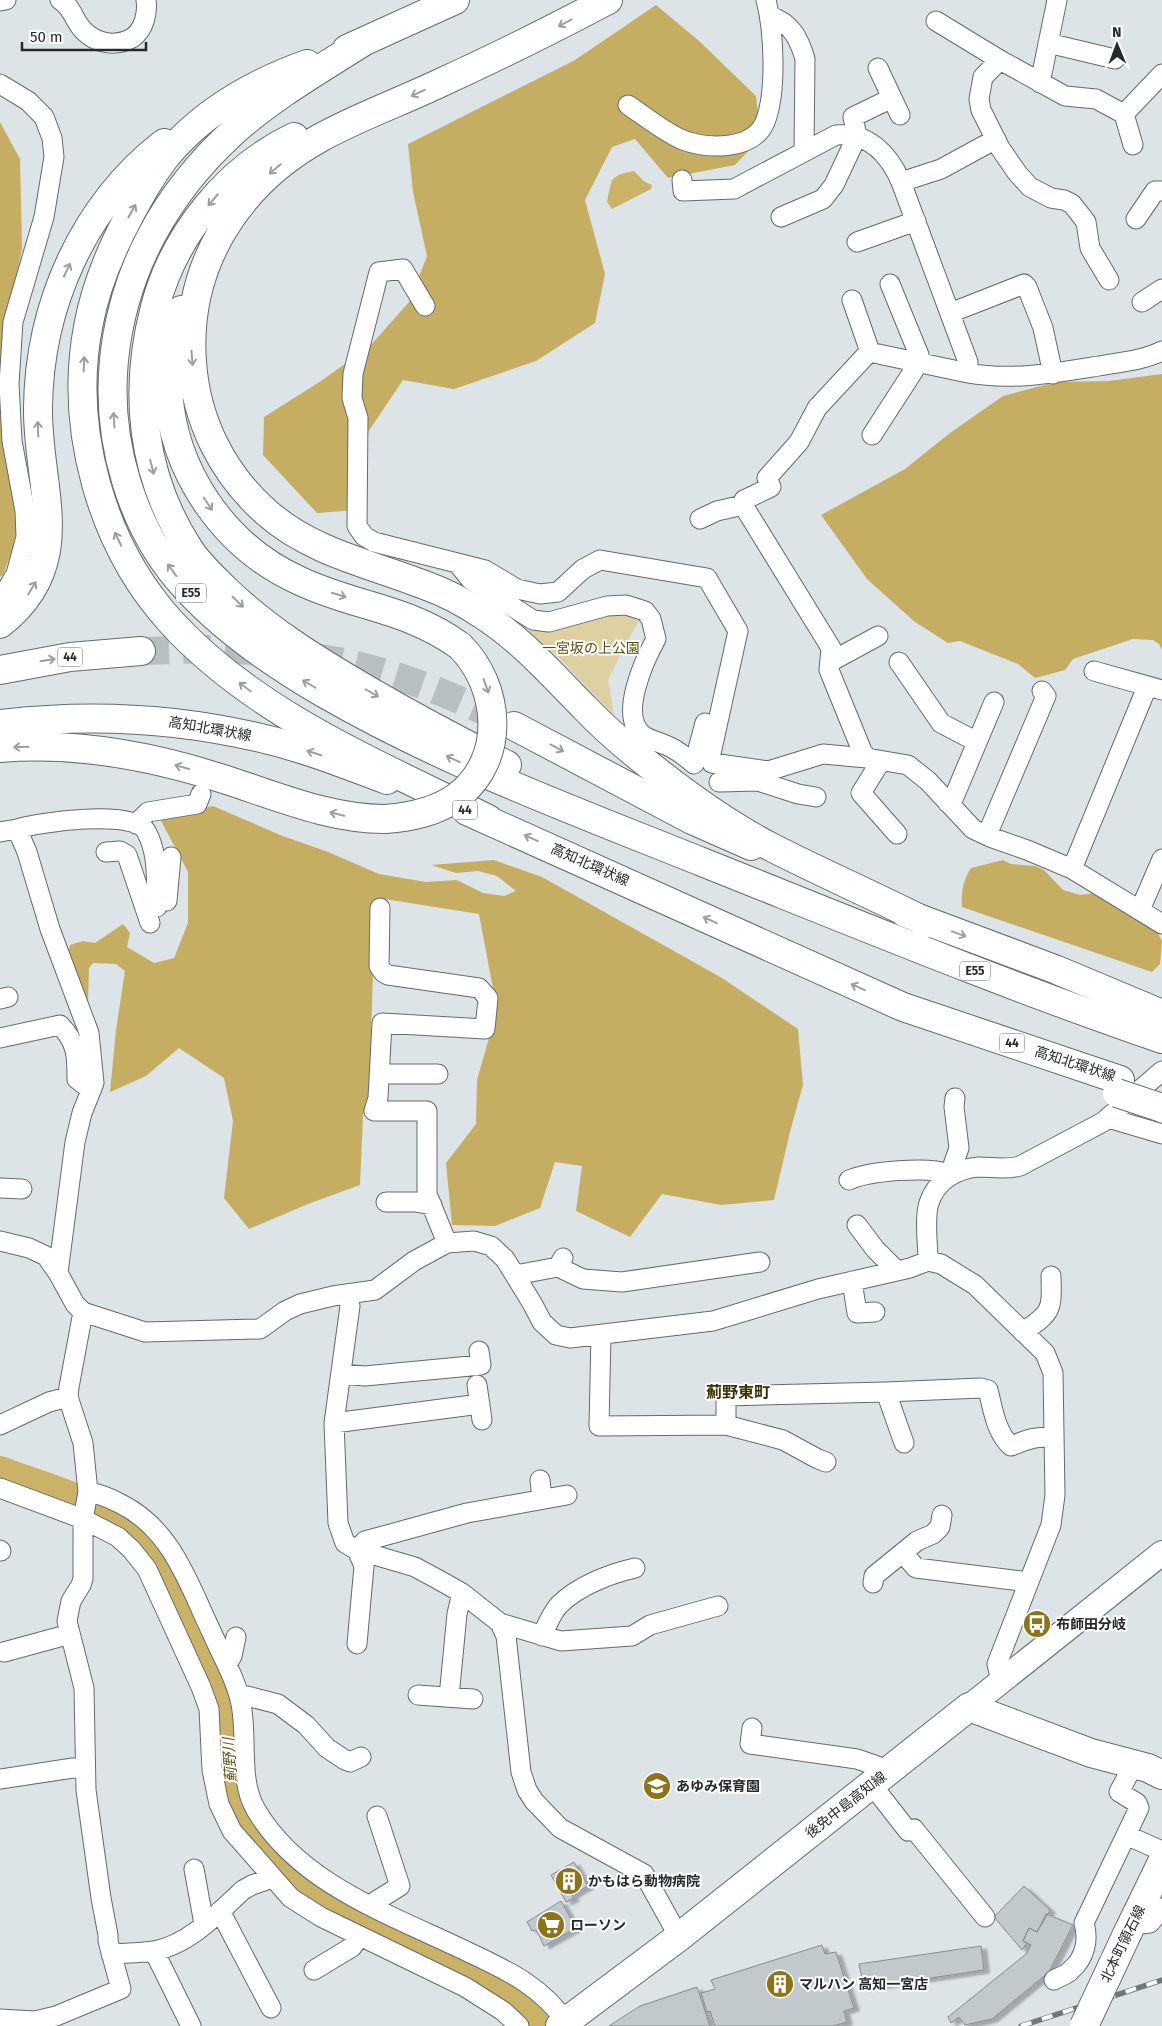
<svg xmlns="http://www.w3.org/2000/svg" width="1162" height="2026" viewBox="0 0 1162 2026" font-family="'Fira Sans','Noto Sans JP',sans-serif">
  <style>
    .green { fill: #ded0a1 }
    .forest { fill: #c5ae61 }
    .water { fill: #cab366 }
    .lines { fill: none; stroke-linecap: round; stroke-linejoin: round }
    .river { stroke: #cab366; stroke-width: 30 }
    .building { fill: #c1c9cc; stroke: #858c8f; filter: url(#shadow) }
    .primary-tunnel { stroke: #b8bfc2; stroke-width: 28; stroke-dasharray: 28 14; stroke-linecap: butt }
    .minor-casing { stroke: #646b6e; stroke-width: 21 }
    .tertiary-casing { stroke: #646b6e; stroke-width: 26 }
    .secondary-casing { stroke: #646b6e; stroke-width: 30 }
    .primary-casing { stroke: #646b6e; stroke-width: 30 }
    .motorway-casing { stroke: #646b6e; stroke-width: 30 }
    .minor { stroke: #fff; stroke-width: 19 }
    .tertiary { stroke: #fff; stroke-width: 24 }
    .secondary { stroke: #fff; stroke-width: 28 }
    .primary { stroke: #fff; stroke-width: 28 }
    .motorway { stroke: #fff; stroke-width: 28 }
    .rail-casing { stroke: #717678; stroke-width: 5.5 }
    .rail { stroke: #fff; stroke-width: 4; stroke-dasharray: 11; stroke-linecap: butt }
    .secondary-bridge-casing { stroke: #646b6e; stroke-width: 30; stroke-linecap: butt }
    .primary-bridge-casing { stroke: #646b6e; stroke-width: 30; stroke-linecap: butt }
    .motorway-bridge-casing { stroke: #646b6e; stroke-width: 30; stroke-linecap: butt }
    .secondary-bridge { stroke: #fff; stroke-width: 28 }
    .primary-bridge { stroke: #fff; stroke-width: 28 }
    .motorway-bridge { stroke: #fff; stroke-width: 28 }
    .oneway { stroke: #9d9f9f }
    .labels { text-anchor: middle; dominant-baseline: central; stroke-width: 4; stroke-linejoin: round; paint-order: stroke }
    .shield { fill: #fff; stroke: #67696a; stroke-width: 1 }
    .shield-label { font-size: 12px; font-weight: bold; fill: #26292a }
    .park-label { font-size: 14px; fill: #5a4a0c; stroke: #fff }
    .street-label { font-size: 14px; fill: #26292a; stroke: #fff }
    .poi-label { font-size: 14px; font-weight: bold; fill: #26292a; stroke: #fff; text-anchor: start }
    .water-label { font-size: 15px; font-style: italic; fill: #65551b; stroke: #fff }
    .quarter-label { font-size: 16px; font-weight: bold; fill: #3c3105; stroke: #fff }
  </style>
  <defs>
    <filter id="shadow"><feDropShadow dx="5.5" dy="3" stdDeviation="1" flood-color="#0004"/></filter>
  </defs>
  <rect width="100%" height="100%" fill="#dce4e8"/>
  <path class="green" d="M598,614H627L639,621L630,636L608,680L614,715L559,658L528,631H546Z"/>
  <path class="forest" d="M656,5L698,40L756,96L761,138L735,165L668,178L635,139L612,147L585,200L605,274L595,323L536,361L454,389L403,380L364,438L357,510L317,513L263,455L264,417L321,381L370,346L409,302L427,256L413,192L408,144L575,60Z
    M0,122L20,159L22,248L3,349L2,439L18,525L12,551L3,575L0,577Z
    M1162,374V650L1159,644L1153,640L1133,639L1073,659L1065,670L1035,678L1018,664L960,641L948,643L915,622L867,579L821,515L905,469L950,433L1003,396L1056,382L1109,381Z
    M213,806L280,835L328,852L379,874L426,882L457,880L483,893L504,896L516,891L497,876L478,871L456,873L431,865L494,860L542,877L722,978L798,1029L803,1085L791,1128L774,1200L721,1205L662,1194L630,1237L576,1211L582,1166L555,1162L540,1208L495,1226L452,1225L446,1163L476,1124L477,1080L497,1010L479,914L378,898L375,911L369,1098L363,1116L360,1185L308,1204L249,1229L224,1198L233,1121L224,1078L179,1048L146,1076L110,1092L116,1030L125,971L116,964L93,963L89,968L88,1005L68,955L70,945L83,941L95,943L123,924L130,933L127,947L154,963L174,958L188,923V872L159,817Z
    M1003,860L1011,864L1035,866L1044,870L1063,890L1080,895L1095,893L1156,930L1162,941L1160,964L1152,972L962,907C961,893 963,880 971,868Z"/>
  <path class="water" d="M634,171L645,182L652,185L651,189L612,209L607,202C612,178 609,176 634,171Z"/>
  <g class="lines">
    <path class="river" d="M0,1471C45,1488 97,1501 135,1531C146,1539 156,1553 163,1565C171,1578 176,1593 183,1607C199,1641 221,1677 227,1715C232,1743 224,1775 235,1801C251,1838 288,1874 320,1897L506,1990L530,2010L543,2026"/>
  </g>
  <path class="building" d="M574,1862L588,1886L572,1895L574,1898L566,1902L551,1875Z
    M1024,1886L1050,1910L1037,1932L1029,1928L1023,1941L1027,1943L1022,1950L994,1917Z
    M561,1901L576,1928L544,1946L538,1933L536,1930L532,1931L527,1922Z
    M1046,1914L1073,1925L1049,1972L992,2019L965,2025L959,2017L951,2023L948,2017L1026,1954L1031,1945L1023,1941L1029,1928L1037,1932Z
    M822,1945L825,1954L836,1952L854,2008L844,2011L847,2022L833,2026H715L710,2011L707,2012L701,1993L715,1989L711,1980Z
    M981,1946L984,1970L864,1988L859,1964Z
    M697,1987L710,2026H609L640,2006Z"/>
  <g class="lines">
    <path class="primary-tunnel" d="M141,651L212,649L271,652
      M314,657C384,667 446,692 509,723"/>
    <defs>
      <path id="minor" d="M60,0C72,6 74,21 83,30C96,44 116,47 132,38C144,30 148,13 146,0
        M0,1L6,0
        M770,16C791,23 799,38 805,59L804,152
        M936,21L1000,60L1065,96L1096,99L1124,114L1162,74
        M1048,43L1115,59
        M1000,60L983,77L979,99L981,110L1000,148L1018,174L1030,187L1051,198L1064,200L1072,204L1086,222L1090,248L1109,280
        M878,68L900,115
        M1040,83L1057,0
        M0,84L28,101L44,117L52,138L54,157L44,217L13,322L9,384L12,441L25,511L26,537L16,574L4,594L0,597
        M628,105C643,115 667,134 683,140C707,149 753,151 765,122C777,92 774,31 766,0
        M1124,114L1133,145
        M996,139L941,169L901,182L968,362V373C1012,381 1055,373 1099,366C1120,362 1142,361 1162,351
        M682,180L683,191L734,189L836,135C868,132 889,154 901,182
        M781,217L823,199L834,185L857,136L853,117L892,98
        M1136,219L1155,191H1162
        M857,242L916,221
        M852,300L868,346L869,352
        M1142,302L1162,289
        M425,306L403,269L379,272L353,374L352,398L358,418L357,526L364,536L374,542L485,570L517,589L540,594L558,592L583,569L600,560L707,578L738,631L710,758L712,763L768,771L823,754L867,758
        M950,313L1024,284L1027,287L1043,328L1053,374
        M872,435L914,370L919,355L890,284
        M743,505L744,500L771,487L767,478L799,442L817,408L869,352L968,373
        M700,519L717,511L743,505L831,648L829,670L862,751L867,758L908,765L928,781L973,829L990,837L1027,850L1072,869L1162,924
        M457,563L471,580L533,620L549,622L607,606L626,605L645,611L651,619L656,639C645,659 617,718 644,736C652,741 663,743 672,748C680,752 687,758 694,764L705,723
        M830,662L878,636
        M899,662L941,723L977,742
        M1094,671L1162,690
        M881,761L861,793L897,834
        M758,781L798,794L816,797
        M719,782L758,781L759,771
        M948,803L954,797L994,702
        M136,824L148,812L197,804L201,794
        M17,829C38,822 134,809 146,831C159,854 156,882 157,907
        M0,832L17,829L27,852L50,929L89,1033L94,1083L82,1113L75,1142L58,1273
        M987,835L1046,696L1042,691
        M106,852L120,851L127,855L150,923
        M1072,869L1147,687
        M167,901L171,857
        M380,908L379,966L383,972L388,975L479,988L488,998L485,1029L382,1023L378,1098L374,1111H427V1194L447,1243
        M1140,910L1162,859
        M0,999L8,997
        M0,1038L60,1025C77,1043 77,1055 77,1079L91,1090
        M380,1074H438
        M1108,1118L1162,1134
        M849,1180C869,1171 929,1166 950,1174L959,1148L954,1107L955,1098
        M0,1188L22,1189
        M386,1202H416L432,1205
        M857,1225L875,1249L897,1271
        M0,1241L29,1248L46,1256L58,1273L75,1304L83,1312L145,1332L260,1329L285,1311L300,1304L333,1296L375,1290L414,1261L447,1243L474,1241L491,1246L505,1259L532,1303L542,1322L556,1335L570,1338L713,1321L818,1289L910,1268L928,1261L941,1264L975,1285L1045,1353L1053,1373L1055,1495L1051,1525L997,1664L1001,1681
        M928,1261C928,1245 924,1218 929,1203C936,1181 956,1169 978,1167C993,1167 1006,1170 1020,1166L1103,1122L1162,1071
        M558,1267L583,1279L622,1282L760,1262
        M515,1275L558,1267L563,1258
        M852,1281L857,1313L875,1312
        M348,1294L350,1306L334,1423L338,1523L345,1543L357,1550L415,1567L439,1580L462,1593L500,1623L506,1636L521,1772L527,1790L534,1801L560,1828L644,1874L679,1937
        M1023,1332C1052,1312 1052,1311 1051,1276
        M601,1335L599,1426L726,1425V1396L886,1392L981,1388L988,1390C993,1409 996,1433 1011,1446C1026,1440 1038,1435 1054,1438
        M341,1374L365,1376L481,1365L479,1351
        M477,1385L482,1420
        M886,1392L904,1443
        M334,1423L480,1404
        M0,1425L49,1402L68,1397
        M726,1425L783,1440L818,1459L826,1462
        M540,1480L542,1499
        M0,1488L83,1519L118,1537L132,1550L147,1569L201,1687L209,1709L212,1770L219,1804L232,1831L291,1898L321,1917L465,1987L503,2011L519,2026
        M88,1492C101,1494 110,1498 121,1504C172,1529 189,1585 212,1633C222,1656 236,1679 241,1704C248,1739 238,1779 256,1810C300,1885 394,1916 468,1952C509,1971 543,1987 569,2026
        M0,1550L1,1551
        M903,1553L916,1568L1029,1582
        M873,1583L874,1576L917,1541L933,1534L940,1527L942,1515
        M500,1623L561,1641L632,1636L650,1625L718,1606
        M542,1636C547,1625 551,1614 559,1605C578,1586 609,1574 635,1568
        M357,1644L364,1566L357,1550L365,1541L467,1513L567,1495
        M4,1652L70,1634
        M227,1664L232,1656L236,1637
        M418,1695L473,1699
        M239,1696H247L278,1704L306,1725L327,1748L345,1760L350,1762L361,1757
        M449,1697L457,1614L462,1593
        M752,1728L750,1744L857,1759L877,1766L886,1774
        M0,1779L73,1768L85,1769
        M872,1785L908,1831L914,1829L985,1917
        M1126,1835L1162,1851
        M194,1869L204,1924
        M374,1907L376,1901L400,1886L377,1816
        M220,1911L271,2008
        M1132,1925L1150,1923L1162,1908
        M154,1951L191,2026
        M111,1954C125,1953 140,1953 154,1951C190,1944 217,1914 243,1890L252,1885L272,1878
        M314,1970L352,1947L360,1936
        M1054,1980C1059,1977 1067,1975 1071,1970C1085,1958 1089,1940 1084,1923L1139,1808L1137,1803L1119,1792L1134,1764
        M0,2019L35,2021L56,2016L121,1989L108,1941V1935L101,1898L86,1790L84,1688L67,1621L71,1601L81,1585L83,1579V1519L88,1492L83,1443L68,1397L69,1387L83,1312"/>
      <path id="tertiary" d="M969,1707L1162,1553"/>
      <path id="secondary" d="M1128,1932L1162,1862
        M560,2026L679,1937L969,1707L1091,1753L1148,1768L1162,1775"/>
      <path id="primary" d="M0,670L70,657L141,651
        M0,724C100,712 200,719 298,748C328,757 357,769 387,780
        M514,726L692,820L751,846
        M467,811L903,1007L1120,1080
        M905,913L1057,970L1162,1014"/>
      <path id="motorway" d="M608,0C553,29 497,57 440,83C400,102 358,117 320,138C237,184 185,266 192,362C196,420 222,473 266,512C312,553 372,564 427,586C447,593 465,603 483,615C522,640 553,676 586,709C604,728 624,745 644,761C684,793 728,825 773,848C824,874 877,897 928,923
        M363,42C319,70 272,97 233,132C166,193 123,270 114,360C106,440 131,529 186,588C225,631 275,665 325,694C445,763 575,811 702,862C855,923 1007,986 1162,1039
        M347,49L455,0
        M307,64C254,83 203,112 167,155C152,174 139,197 128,218C110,252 95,288 88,327C69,429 101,545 171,622C256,715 377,763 488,819
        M294,137C227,169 174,235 155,307C133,391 141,475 189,549C199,565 214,578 227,591C268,630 316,660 366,689C412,716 459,741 507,765
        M181,310C173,335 167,361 168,388C172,471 224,547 300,581C355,607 408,608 460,646
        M0,624C78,563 37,489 38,408C39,306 83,206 164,143
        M0,748C73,742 147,755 217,777C272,794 327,819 385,819"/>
    </defs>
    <use href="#minor" class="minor-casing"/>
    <use href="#tertiary" class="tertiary-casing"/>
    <use href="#secondary" class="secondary-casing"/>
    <use href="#primary" class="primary-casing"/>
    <use href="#motorway" class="motorway-casing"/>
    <use href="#minor" class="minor"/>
    <use href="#tertiary" class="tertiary"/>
    <use href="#secondary" class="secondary"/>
    <use href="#primary" class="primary"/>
    <use href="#motorway" class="motorway"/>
    <defs>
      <path id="rail" d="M1021,2026L1162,1980"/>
    </defs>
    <use href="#rail" class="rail-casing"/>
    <use href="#rail" class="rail"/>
    <defs>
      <path id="secondary-bridge" d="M1084,2026L1128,1932"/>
      <path id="primary-bridge" d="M1117,1093L1162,1108"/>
      <path id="motorway-bridge" d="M385,819C411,817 437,812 458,796C507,758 500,686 460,646"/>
    </defs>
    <use href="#secondary-bridge" class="secondary-bridge-casing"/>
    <use href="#primary-bridge" class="primary-bridge-casing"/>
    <use href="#motorway-bridge" class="motorway-bridge-casing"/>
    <use href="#secondary-bridge" class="secondary-bridge"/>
    <use href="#primary-bridge" class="primary-bridge"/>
    <use href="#motorway-bridge" class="motorway-bridge"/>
  </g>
  <defs><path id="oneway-shaft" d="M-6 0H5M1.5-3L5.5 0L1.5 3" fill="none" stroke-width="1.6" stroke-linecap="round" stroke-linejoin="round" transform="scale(1.25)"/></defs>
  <g class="oneway">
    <use href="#oneway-shaft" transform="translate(565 23) rotate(152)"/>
    <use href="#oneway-shaft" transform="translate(418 93) rotate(155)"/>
    <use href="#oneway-shaft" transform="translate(275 169) rotate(140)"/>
    <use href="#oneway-shaft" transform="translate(213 200) rotate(130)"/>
    <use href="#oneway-shaft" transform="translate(132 211) rotate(-61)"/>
    <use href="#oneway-shaft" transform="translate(67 270) rotate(-65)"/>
    <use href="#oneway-shaft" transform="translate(192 358) rotate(86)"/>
    <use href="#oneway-shaft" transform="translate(84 364) rotate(-87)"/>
    <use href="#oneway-shaft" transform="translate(114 420) rotate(-94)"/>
    <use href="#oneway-shaft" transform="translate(38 429) rotate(-92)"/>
    <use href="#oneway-shaft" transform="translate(152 467) rotate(75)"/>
    <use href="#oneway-shaft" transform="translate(208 504) rotate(56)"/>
    <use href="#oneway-shaft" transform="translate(118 539) rotate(-116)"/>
    <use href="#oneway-shaft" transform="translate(172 570) rotate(-126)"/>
    <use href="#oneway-shaft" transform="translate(32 588) rotate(-59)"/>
    <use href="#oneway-shaft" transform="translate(339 595) rotate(17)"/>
    <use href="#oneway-shaft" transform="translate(238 602) rotate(44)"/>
    <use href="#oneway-shaft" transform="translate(48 660) rotate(-10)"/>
    <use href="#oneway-shaft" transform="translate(309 684) rotate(-150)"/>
    <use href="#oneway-shaft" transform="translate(486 686) rotate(71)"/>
    <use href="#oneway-shaft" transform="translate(245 687) rotate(-143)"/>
    <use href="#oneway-shaft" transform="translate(372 693) rotate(30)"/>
    <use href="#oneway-shaft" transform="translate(21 747) rotate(179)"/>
    <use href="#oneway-shaft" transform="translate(557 748) rotate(28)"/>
    <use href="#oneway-shaft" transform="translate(314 753) rotate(-162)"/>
    <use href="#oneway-shaft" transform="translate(453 759) rotate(-155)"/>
    <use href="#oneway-shaft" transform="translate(182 767) rotate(-165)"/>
    <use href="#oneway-shaft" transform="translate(337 814) rotate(-167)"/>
    <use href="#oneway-shaft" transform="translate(531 838) rotate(-156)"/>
    <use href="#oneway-shaft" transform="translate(710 920) rotate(-156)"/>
    <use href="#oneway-shaft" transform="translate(959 934) rotate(20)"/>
    <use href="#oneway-shaft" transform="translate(858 987) rotate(-156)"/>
  </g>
  <defs>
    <symbol id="bus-disc" viewBox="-11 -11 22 22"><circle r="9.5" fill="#8c7418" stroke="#fff"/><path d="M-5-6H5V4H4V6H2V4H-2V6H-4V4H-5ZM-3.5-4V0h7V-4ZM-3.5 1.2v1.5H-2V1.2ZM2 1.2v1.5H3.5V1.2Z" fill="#fff"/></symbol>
    <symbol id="school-disc" viewBox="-11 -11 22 22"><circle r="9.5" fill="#8c7418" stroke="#fff"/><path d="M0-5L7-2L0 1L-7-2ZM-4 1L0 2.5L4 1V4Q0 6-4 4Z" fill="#fff"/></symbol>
    <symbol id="building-disc" viewBox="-11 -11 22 22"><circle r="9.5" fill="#8c7418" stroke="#fff"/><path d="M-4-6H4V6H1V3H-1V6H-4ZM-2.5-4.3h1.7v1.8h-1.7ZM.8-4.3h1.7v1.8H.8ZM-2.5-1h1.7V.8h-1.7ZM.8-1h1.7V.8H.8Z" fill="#fff"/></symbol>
    <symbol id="supermarket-disc" viewBox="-11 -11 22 22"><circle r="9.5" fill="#8c7418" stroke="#fff"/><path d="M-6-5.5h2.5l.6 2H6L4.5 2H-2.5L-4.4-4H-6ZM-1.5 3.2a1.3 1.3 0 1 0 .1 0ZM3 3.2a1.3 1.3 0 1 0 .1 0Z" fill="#fff"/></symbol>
  </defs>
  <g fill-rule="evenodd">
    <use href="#bus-disc" x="1021" y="1608" width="32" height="32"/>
    <use href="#school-disc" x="641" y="1770" width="32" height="32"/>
    <use href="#building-disc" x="553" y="1865" width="32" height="32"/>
    <use href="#supermarket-disc" x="535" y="1909" width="32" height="32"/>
    <use href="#building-disc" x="764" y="1968" width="32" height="32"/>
  </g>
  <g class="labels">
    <g class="shield">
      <rect x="176" y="583.5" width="30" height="19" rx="4"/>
      <rect x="57.5" y="647.5" width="25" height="19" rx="4"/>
      <rect x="452.5" y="800.5" width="25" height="19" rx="4"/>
      <rect x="960" y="961.5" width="30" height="19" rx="4"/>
      <rect x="999.5" y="1033.5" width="25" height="19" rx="4"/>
    </g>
    <g class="shield-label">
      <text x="191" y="593">E55</text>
      <text x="70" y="657">44</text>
      <text x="465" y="810">44</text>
      <text x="975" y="971">E55</text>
      <text x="1012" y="1043">44</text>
    </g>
    <g class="park-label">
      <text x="591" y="648">一宮坂の上公園</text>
    </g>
    <g class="street-label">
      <text transform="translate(210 729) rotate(10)">高知北環状線</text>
      <text transform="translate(590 865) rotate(24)">高知北環状線</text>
      <text transform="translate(1075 1064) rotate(18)">高知北環状線</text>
      <text transform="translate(846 1805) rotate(-38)">後免中島高知線</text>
      <text transform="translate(1123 1944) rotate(-64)">北本町領石線</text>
    </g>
    <g class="poi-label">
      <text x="1056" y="1624">布師田分岐</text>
      <text x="676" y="1786">あゆみ保育園</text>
      <text x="588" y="1881">かもはら動物病院</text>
      <text x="570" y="1925">ローソン</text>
      <text x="799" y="1984">マルハン 高知一宮店</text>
    </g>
    <g class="water-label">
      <text transform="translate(230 1760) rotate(-94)">薊野川</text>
    </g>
    <g class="quarter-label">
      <text x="738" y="1392">薊野東町</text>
    </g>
  </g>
  <g transform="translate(1117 45) rotate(359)" stroke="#ffffff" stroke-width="4" paint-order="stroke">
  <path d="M0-4L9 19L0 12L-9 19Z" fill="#26292a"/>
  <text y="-8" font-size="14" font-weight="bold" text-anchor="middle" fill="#26292a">N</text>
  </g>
  <path d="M22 42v8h124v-8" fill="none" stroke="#26292a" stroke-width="2.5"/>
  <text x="30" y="42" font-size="15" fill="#26292a" stroke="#ffffff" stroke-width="4" paint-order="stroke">50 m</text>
</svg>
